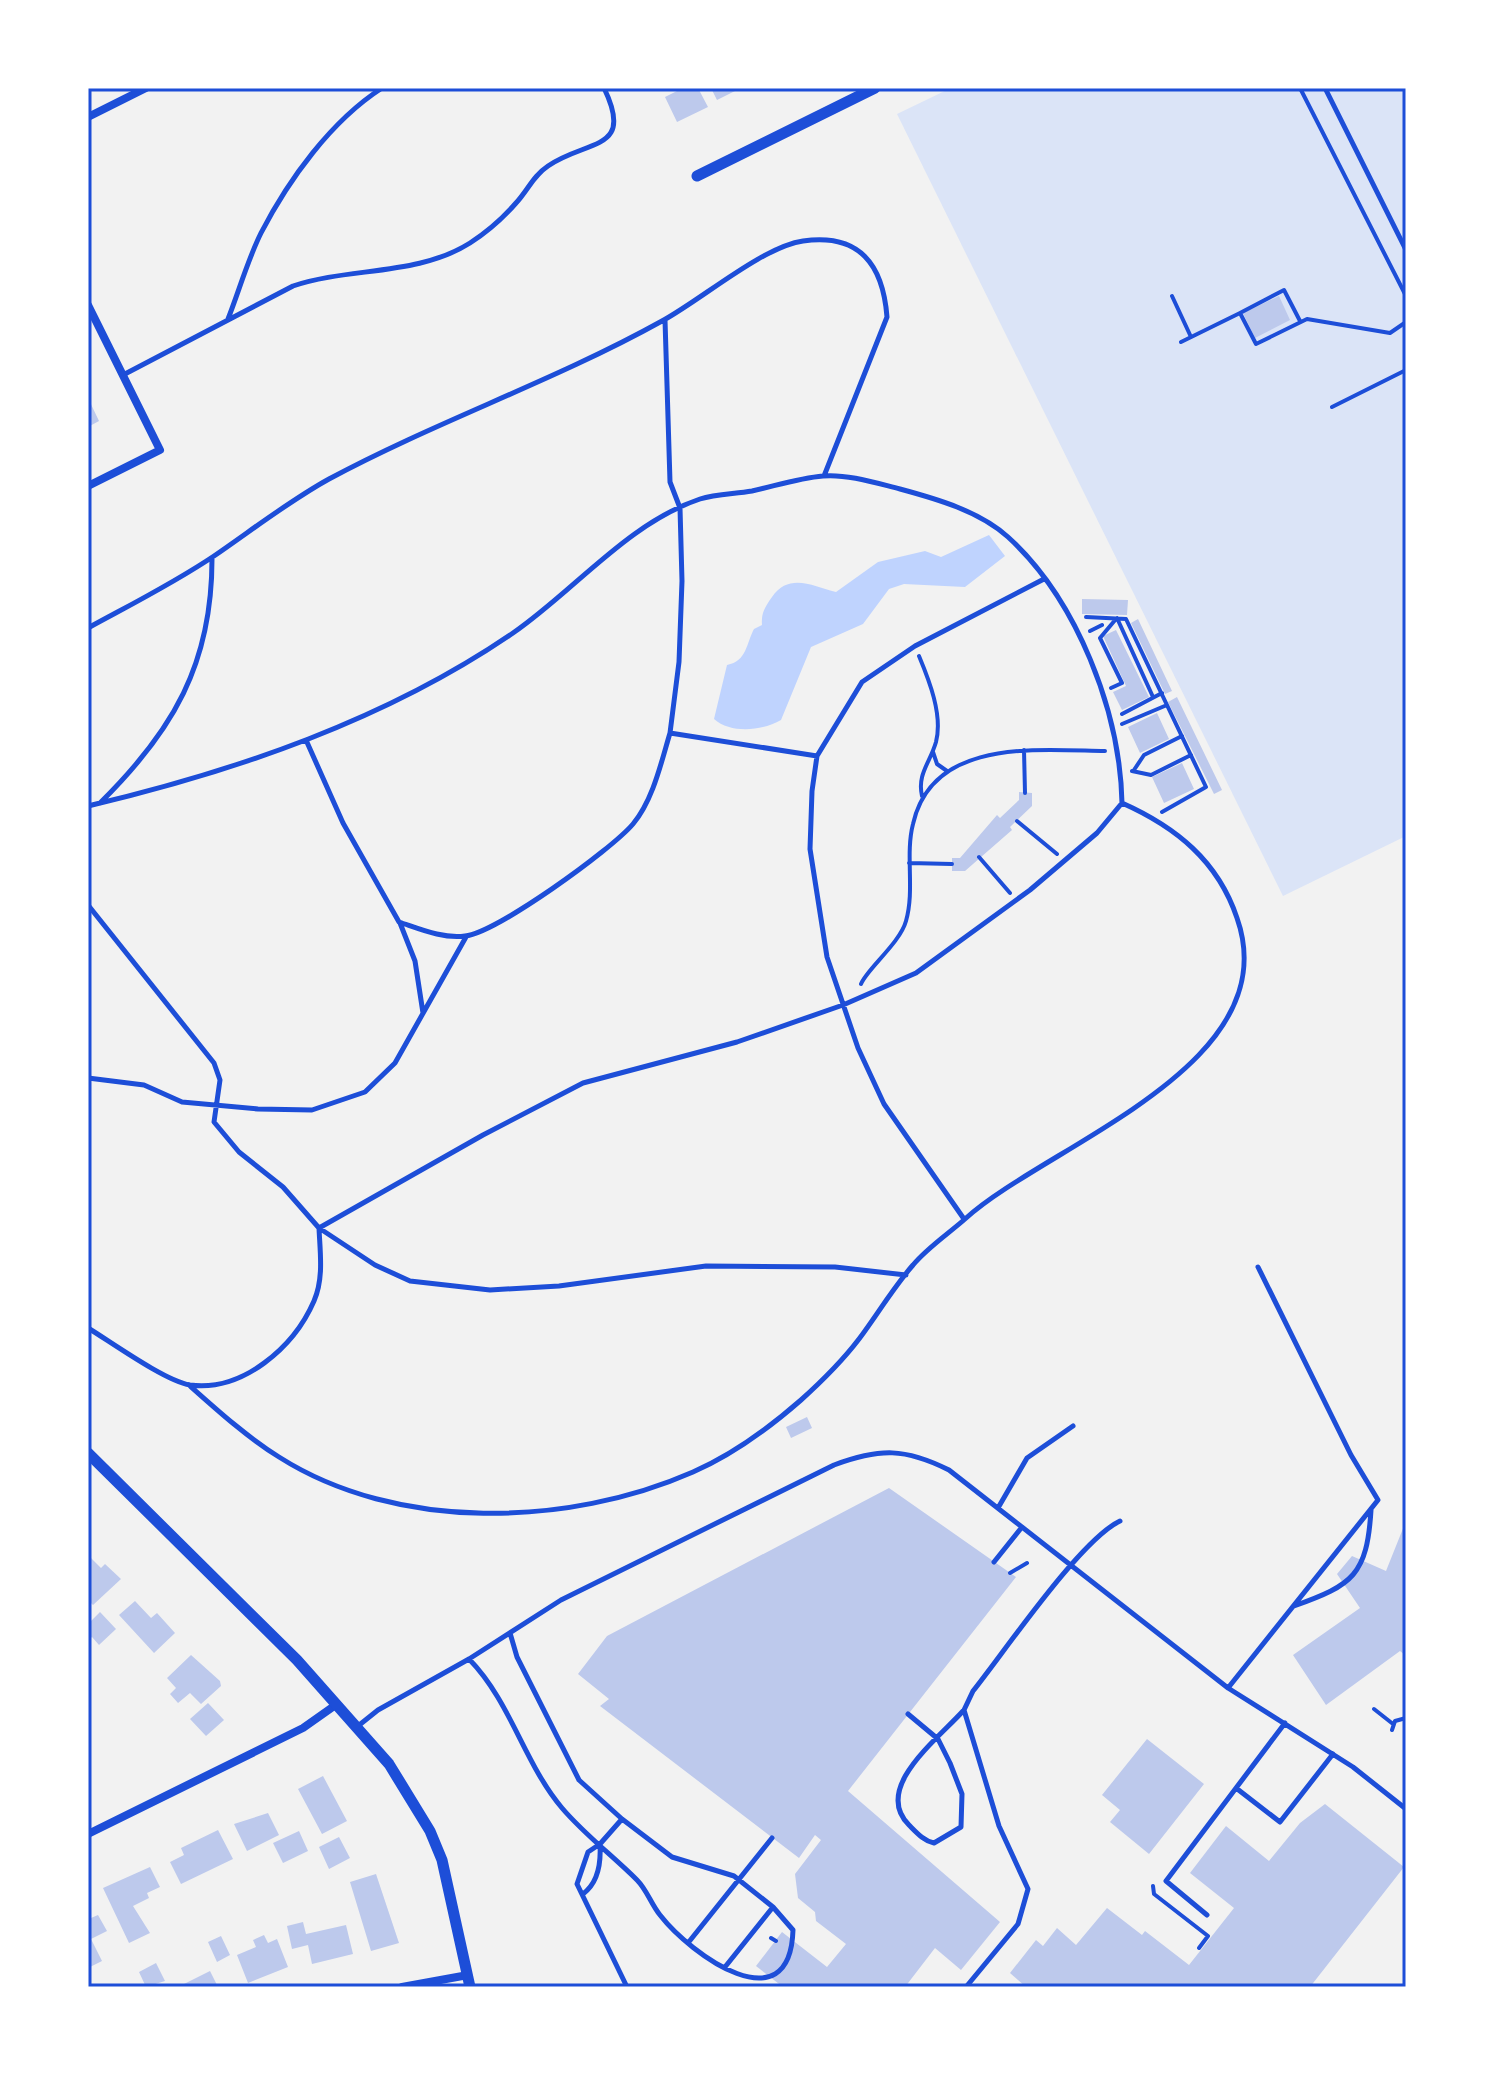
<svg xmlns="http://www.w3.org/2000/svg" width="1494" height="2075" viewBox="0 0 1494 2075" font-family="Commissioner,sans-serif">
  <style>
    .green { fill: #dbe4f7 }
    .water { fill: #bfd3fe }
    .building { fill: #bdc9ec }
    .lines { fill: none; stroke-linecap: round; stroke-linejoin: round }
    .path { stroke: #1d4ed8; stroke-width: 4 }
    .service { stroke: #1d4ed8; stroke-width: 5 }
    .minor { stroke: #1d4ed8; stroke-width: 8 }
    .tertiary { stroke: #1d4ed8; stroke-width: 11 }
    .neatline { fill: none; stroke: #1d4ed8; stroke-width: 3 }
  </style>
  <rect width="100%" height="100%" fill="#f2f2f2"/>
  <path class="green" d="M951,88H1406V836L1283,896L897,114Z"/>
  <path class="water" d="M989,535L1005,556L965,587L904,584L889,589L863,624L811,647L781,720C762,731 731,734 714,719L727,665C747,661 746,644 754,629L762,625C761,613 765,607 772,597C789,572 813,586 836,592L878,562L925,551L941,557Z"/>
  <path class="building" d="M683,88H698L708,107L677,122L665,97Z
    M711,88H741L717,100Z
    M1279,296L1290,320L1255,338L1243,313Z
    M88,398L99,421L88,427Z
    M1082,599L1128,600L1127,615L1082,614Z
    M1138,619L1172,691L1165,694L1131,623Z
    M1116,630L1149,697L1122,710L1113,692L1126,686L1103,636Z
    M1177,697L1222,790L1214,794L1168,702Z
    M1157,713L1169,739L1140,753L1128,727Z
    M1182,763L1194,789L1164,803L1152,777Z
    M1019,792L1032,793V806L1010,827L1012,830L965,871H952V858H960L997,815L1000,818L1019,800Z
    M807,1417L812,1428L791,1438L786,1427Z
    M889,1488L1016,1577L848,1791L1000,1922L961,1970L935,1948L905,1987H783L756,1966L782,1932L827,1967L846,1944L816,1921L815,1912L798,1898L795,1874L821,1840L815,1835L799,1858L600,1706L609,1699L578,1674L607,1636Z
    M1406,1521V1656L1400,1651L1326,1705L1293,1655L1360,1608L1337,1574L1352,1556L1386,1571Z
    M88,1555L101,1568L105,1564L121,1579L93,1605L88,1600Z
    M135,1601L151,1618L157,1613L175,1633L154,1653L119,1615Z
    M100,1612L116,1629L99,1645L92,1637L88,1640V1624Z
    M191,1655L220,1681L221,1686L201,1704L190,1693L178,1703L170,1694L176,1688L167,1678Z
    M208,1703L224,1720L206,1736L190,1719Z
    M1147,1739L1204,1784L1149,1854L1110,1822L1120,1810L1102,1795Z
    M323,1776L347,1821L322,1834L298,1789Z
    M1325,1804L1404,1867L1310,1987H1026L1010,1973L1036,1940L1043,1946L1057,1928L1076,1945L1107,1908L1142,1935L1145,1931L1189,1965L1234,1908L1190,1873L1226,1826L1269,1861L1300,1823Z
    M268,1813L279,1835L247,1851L234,1824Z
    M218,1830L233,1859L181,1884L170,1862L184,1855L181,1848Z
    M299,1831L308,1851L283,1863L273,1843Z
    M339,1837L350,1858L329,1869L319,1847Z
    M150,1867L160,1887L147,1893L149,1898L133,1906L150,1933L129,1943L103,1888Z
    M376,1874L399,1943L371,1951L350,1882Z
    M88,1913L91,1918L98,1915L107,1931L91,1939L102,1961L88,1968Z
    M303,1922L306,1934L346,1925L353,1954L312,1964L308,1945L292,1949L287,1926Z
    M264,1935L268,1943L277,1939L288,1967L248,1983L237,1955L256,1947L253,1940Z
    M221,1936L230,1955L217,1962L208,1942Z
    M156,1963L165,1981L146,1987L139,1972Z
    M210,1971L218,1987H178Z"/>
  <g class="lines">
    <path class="path" d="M1300,88L1406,296
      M1172,296L1191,337
      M1300,321L1284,290L1240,313L1256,344L1307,319L1390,333L1406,322
      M1181,342L1240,313
      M1332,407L1406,370
      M1086,617L1126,619L1206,787L1162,812
      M1117,618L1153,697
      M1090,631L1102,625
      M919,656C929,680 943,715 936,742C930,763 917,774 922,796
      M1111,688L1122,683L1100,638L1116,619
      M1122,714L1162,693
      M1122,724L1167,705
      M1024,750L1025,793
      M933,752L937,764L947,771
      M1134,770L1144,755L1182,736
      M1132,771L1151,775L1191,755
      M1017,821L1057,854
      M979,857L1010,893
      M909,863L952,864
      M861,984C867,969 900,943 906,921C915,890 905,855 913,824C932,738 1037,750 1105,751
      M1010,1573L1027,1563
      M1374,1709L1393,1724
      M1392,1730L1395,1721L1406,1718
      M1153,1886L1154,1894L1208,1936L1199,1948
      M771,1938L776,1941"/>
    <path class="service" d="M1325,88L1406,250
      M228,319C239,291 248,259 261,233C289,179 331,121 382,88
      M665,320L670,482L680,508L682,581L679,662L670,733L817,756
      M123,375L293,286C349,267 418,276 470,243C487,232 503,218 516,203C528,190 533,176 548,166C587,139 635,152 604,88
      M88,628C130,605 174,583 214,556C252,530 289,501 329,479C437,421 554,381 662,321C701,300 762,247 803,241C860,233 883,265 887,317L824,476
      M306,740L343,823L399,922C420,929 443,939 465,936C496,933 611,850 633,824C653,800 661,763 670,733
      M100,803C173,731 212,664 212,559
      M88,806C236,771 386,720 513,633C574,591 628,523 700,499C716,494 735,494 752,491C775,486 799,478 823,476C848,474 876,483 900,489C937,499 979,511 1008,537C1077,600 1120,711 1122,803L1097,833L1030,890L916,973L843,1005L737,1042L583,1083L483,1135L319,1228C320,1252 324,1278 314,1301C294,1347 243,1392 190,1385C165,1381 111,1342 88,1328
      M88,905L214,1063L220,1080L214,1122L239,1152L283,1187L319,1228L375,1265L410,1281L490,1290L559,1286L706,1266L835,1267L906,1275
      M400,923L415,961L423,1013
      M88,1078L144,1085L182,1102L258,1109L312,1110L365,1092L395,1063L466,937
      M964,1219L884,1104L858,1048L827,957L810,849L812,791L817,756L862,682L915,646L1044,579
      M189,1385C217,1410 247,1437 279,1457C397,1532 568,1527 693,1472C732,1455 769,1428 801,1400C821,1382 843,1360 859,1339C877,1315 893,1288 913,1265C927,1248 948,1234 965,1219C1046,1145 1289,1066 1237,918C1218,861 1176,827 1122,803
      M998,1508L1027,1458L1073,1426
      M994,1562L1022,1527
      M1294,1606C1353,1585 1367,1575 1371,1510
      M469,1659C511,1702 524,1763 562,1808C584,1834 613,1856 637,1880C647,1890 651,1904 660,1915C691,1955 790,2026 793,1930L773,1907L734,1876L672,1857L622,1819L579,1780L517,1657L510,1633
      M1228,1688L1378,1500L1351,1455L1258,1267
      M908,1714L938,1739L950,1763L962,1794L961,1827L934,1843C924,1841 917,1833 909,1825C872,1788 938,1739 963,1711
      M358,1726L378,1710L469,1659L561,1600L834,1465C880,1448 905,1448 949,1470L1228,1688L1353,1767L1406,1809
      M1236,1788L1280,1822L1333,1754
      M622,1819L600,1844L588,1852L577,1884L627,1987
      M583,1894C598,1883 601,1863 600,1845
      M1207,1915L1166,1881L1285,1723
      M688,1943L772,1838
      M725,1967L773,1907
      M966,1987L1018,1924L1028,1889L999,1826L964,1710L973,1691C1005,1651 1080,1540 1120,1521"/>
    <path class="minor" d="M88,117L146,88
      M88,305L160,450L88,486
      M88,1834L303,1728L337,1704
      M402,1987L468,1975"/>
    <path class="tertiary" d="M697,176L875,88
      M88,1453L297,1660L389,1764L430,1831L442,1860L470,1987"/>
  </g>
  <rect width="1494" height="2075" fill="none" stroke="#ffffff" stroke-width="180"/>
  <rect x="90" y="90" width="1314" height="1895" class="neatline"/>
</svg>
